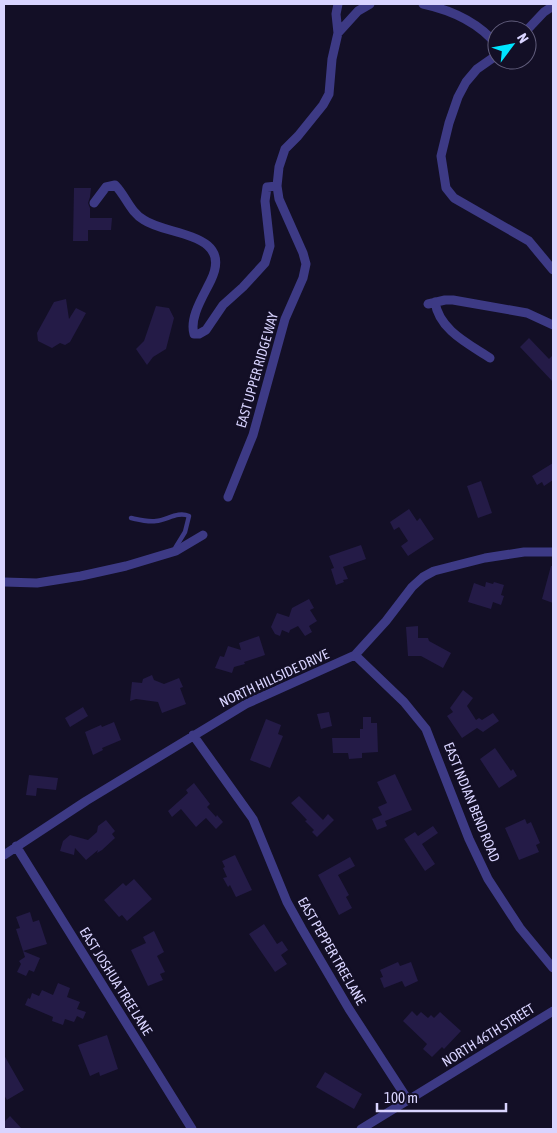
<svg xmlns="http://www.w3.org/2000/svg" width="557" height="1133" viewBox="0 0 557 1133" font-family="'Asap Condensed',sans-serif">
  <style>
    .building { fill: #241b47 }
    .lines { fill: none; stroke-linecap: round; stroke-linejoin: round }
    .lane { stroke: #3d3a85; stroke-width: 4.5 }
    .street { stroke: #3d3a85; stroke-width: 9 }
    .labels { text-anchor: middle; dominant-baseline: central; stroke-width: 5; stroke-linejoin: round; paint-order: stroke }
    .street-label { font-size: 14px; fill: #d9d4ff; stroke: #130f26 }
  </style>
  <rect width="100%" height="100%" fill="#130f26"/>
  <path class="building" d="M74,188H91L90,197L88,203L90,208V218H112L111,230H88V241H73Z
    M66,299L69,319L76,308L86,313L70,342L65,345L60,343L52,348L38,341L37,333L54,302Z
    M156,306L169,308L174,318L166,349L153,357L147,365L136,349L144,341Z
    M529,338L549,359L553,355V382L520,347Z
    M553,463V480L544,486L542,482L537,485L532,476Z
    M481,481L492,513L478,518L467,486Z
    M409,509L417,521L420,518L434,539L408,556L401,546L408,541L399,527L394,530L390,522Z
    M361,545L366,559L343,567L348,579L343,580L344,582L336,585L331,569L334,568L329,556Z
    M551,566H553V603L542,599Z
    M486,582L493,584L494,582L504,585L501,595L504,596L501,605L493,602L491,609L468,602L474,583L485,587Z
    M309,599L314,608L310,610L317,621L309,626L312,632L305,636L298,626L290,630L289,633L282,630L280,636L275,634L271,627L277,613L289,617L292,608Z
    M418,626V638H428L429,641L451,653L443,668L421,656H408L406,627Z
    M259,636L265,655L244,662L245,664L234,667L232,673L215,668L220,656L224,657L228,646L241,650L239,643Z
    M152,675L154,680L164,684L179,678L183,687L180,688L186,704L162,713L158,702L136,699L130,701L132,682L142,683L143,679Z
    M463,690L473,698L467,706L476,720L479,718L482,720L493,713L499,721L483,732L477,728L462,738L447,716L453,712L450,708Z
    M83,707L88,716L70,727L65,718Z
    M329,712L332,726L321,729L317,714Z
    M363,717H371V723H377L378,752L362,753V758L349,759L348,753H333L332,738H360V729H363Z
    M266,719L281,725L278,734L283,736L270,768L250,760Z
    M114,722L121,740L102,748L103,750L93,755L85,732L101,725L102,727Z
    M495,748L511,771L513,769L517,776L499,788L480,759Z
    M395,774L412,810L385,821L387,826L377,830L372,819L382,815L378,807L387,803L377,782Z
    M29,775L58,778L56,790L37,788L36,796L26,795Z
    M194,783L210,804L207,807L216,817L217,815L223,822L216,829L206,818L196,827L181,809L172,817L168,811L188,793L186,790Z
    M299,796L323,820L328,814L334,820L317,837L312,832L314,830L305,821L307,820L291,803Z
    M525,819L527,824L531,822L540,843L536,845L539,852L519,860L505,828Z
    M106,820L115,831L112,834L115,838L102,850L97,853L98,850L86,860L75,848L74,855L60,851L63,841L70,835L88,840L97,832L98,826Z
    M433,826L438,833L422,844L435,864L425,871L404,839L415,832L418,836Z
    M235,855L252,890L236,897L230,885L228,887L223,878L227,877L223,868L225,867L222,861Z
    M350,857L355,866L338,875L349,895L346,897L352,908L339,915L318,875Z
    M134,879L152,899L127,921L122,915L119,917L104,900L123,883L126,886Z
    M30,912L33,922L39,920L47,944L23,951L16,929L20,928L16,917Z
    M264,924L277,944L282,941L288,950L281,955L287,964L275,972L249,934Z
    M154,931L164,952L157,956L165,972L160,974L163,980L148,986L131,950L146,943L143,937Z
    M23,951L40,958L34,972L29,970L26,976L17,972L21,964L19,961L25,957Z
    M398,962L400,966L411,962L418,981L405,987L402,981L384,988L380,978L383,977L380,970Z
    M58,983L70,988L67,997L80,1002L77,1009L86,1012L83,1019L77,1016L74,1022L65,1019L63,1025L52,1021L53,1017L25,1005L28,998L30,999L32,993L39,996L42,990L53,995Z
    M412,1011L417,1016L421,1012L428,1018L431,1015L434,1018L440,1012L461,1031L444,1049L442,1047L432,1057L423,1049L427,1044L403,1021Z
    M107,1035L118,1069L100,1076L99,1072L90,1076L78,1045Z
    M4,1055L24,1090L7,1100L4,1095Z
    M325,1072L362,1094L354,1109L316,1087Z
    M10,1116L22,1129H4V1122Z"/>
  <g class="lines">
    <path class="lane" d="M131,518C140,520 147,522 156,521C167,520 178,511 189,516L185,532L174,550"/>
    <path class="street" d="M423,4C451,10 479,23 497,45
      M527,30L544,12L553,6
      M338,33L358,11L370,4
      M497,55L477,69L466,82L458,97L449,123L441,156L446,188L454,198L529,241L553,270
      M94,203L106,187L115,185C126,196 130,212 144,220C167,236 234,232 211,280C204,295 189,317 194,334H199L206,330L223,305L243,287L265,263L270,246L265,201L267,187L277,186
      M435,302C439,330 469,344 490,358
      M428,304L445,300H453L527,313L553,325
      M228,497L253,435L285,319L303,278L306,264L303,253L279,199L277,186L279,167L285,149L298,136L323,105L329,94L332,59L338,33L336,14L338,4
      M4,582L37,583L81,576L126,566L176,551L203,535
      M355,655L404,702L426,729L469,839L488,879L520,928L553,968
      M193,735L253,819L287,902L302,929L349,1009L408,1100
      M16,846L192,1129
      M4,855L86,801L246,704L355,655L386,621L412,587L423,577L434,571L485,558L524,552H553
      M361,1129L553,1011"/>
  </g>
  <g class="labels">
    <g class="street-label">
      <text transform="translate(257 370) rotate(-74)">EAST UPPER RIDGE WAY</text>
      <text transform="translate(274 678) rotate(-25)">NORTH HILLSIDE DRIVE</text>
      <text transform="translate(472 802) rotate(68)">EAST INDIAN BEND ROAD</text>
      <text transform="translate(332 951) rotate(60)">EAST PEPPER TREE LANE</text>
      <text transform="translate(116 981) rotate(58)">EAST JOSHUA TREE LANE</text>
      <text transform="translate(488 1035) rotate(-32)">NORTH 46TH STREET</text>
    </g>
  </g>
  <rect width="557" height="1133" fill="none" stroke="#d9d4ff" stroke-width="10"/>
  <g transform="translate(512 45) rotate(58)"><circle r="24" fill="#130f26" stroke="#625e7d"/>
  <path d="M0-4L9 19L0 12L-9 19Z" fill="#00e5ff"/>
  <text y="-8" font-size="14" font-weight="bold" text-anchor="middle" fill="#d9d4ff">N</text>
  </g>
  <path d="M377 1103v8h129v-8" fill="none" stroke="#d9d4ff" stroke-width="2.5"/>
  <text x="384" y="1103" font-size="15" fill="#d9d4ff" stroke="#130f26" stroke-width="4" paint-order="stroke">100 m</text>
</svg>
